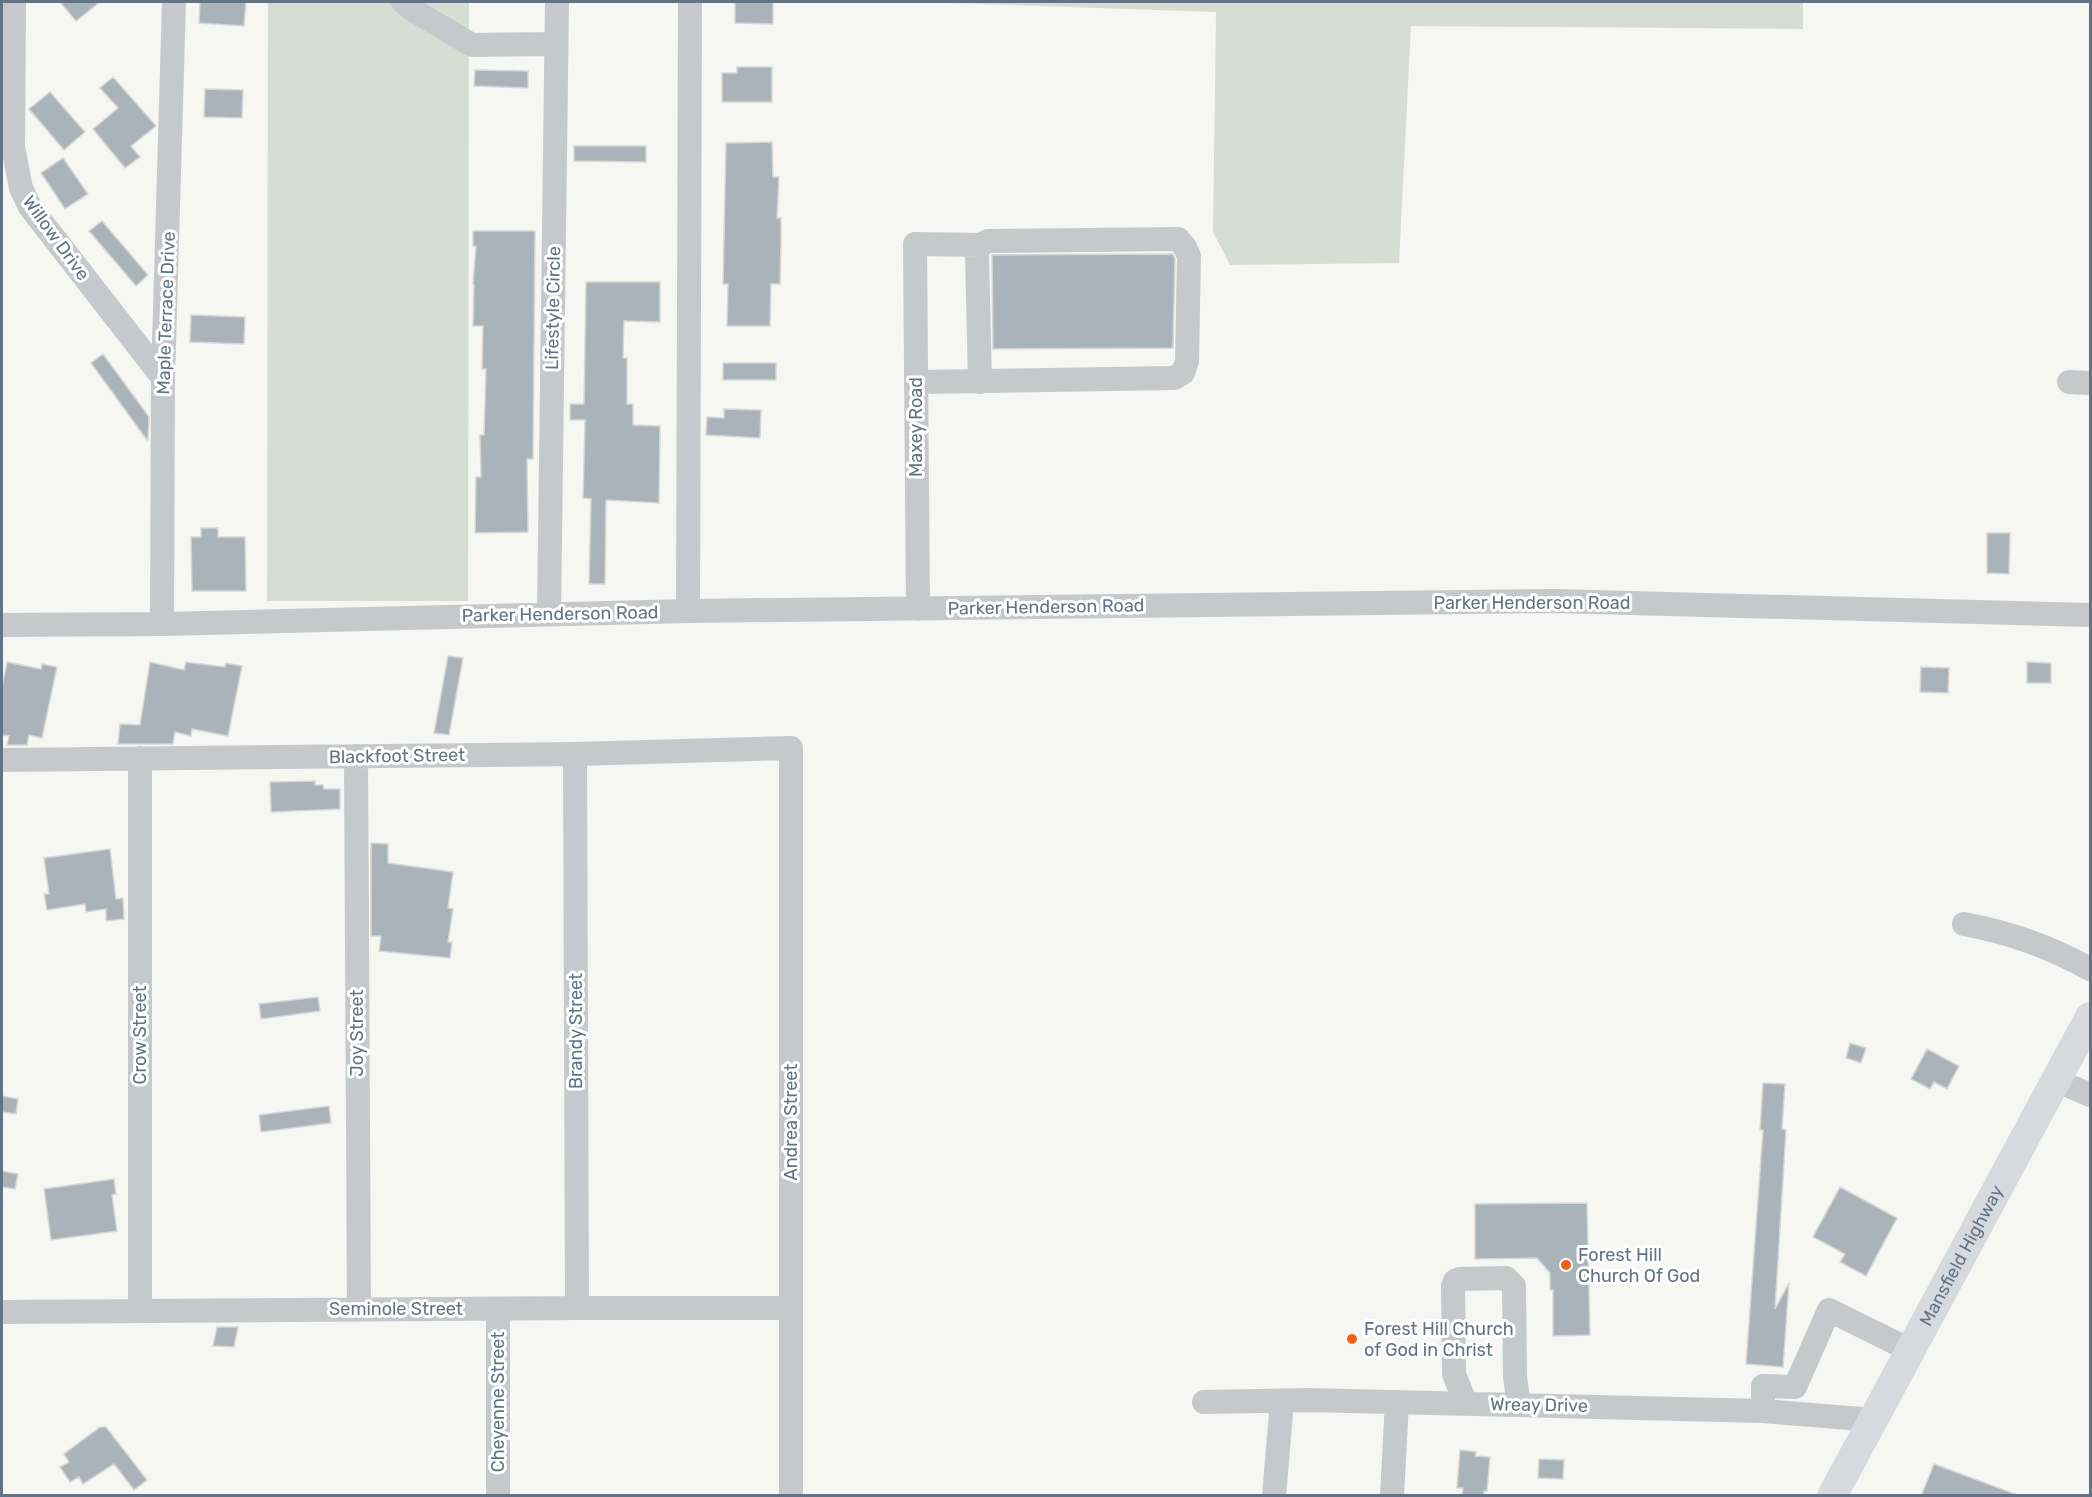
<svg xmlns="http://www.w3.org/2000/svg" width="2092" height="1497" viewBox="0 0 2092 1497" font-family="Rubik,sans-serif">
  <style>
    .green { fill: #d6ded3 }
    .building { fill: #abb3ba; stroke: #d7d8d5; stroke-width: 1.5 }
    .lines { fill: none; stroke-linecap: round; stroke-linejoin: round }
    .minor { stroke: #c5c9cc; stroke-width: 24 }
    .major { stroke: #d6dadf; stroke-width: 30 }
    .poi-dot { fill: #f16017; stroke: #fff; stroke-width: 2 }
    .labels { text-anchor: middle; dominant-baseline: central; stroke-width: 6; stroke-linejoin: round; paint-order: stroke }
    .street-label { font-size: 18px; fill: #637386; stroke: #fff }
    .poi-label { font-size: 18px; fill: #637386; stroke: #fff; text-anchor: start }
  </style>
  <rect width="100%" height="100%" fill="#f6f6f2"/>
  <path class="green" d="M268,2H469L468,601H267Z
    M921,2H1803V29L1411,26L1399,263L1230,265L1213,232L1216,12Z"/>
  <path class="building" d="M60,2H100L76,21Z
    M200,2H246L244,26L199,23Z
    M735,2H773V24L735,23Z
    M737,67H772V102H722V73H737Z
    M475,70L528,71V88L474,86Z
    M113,77L156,126L131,146L140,157L125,168L93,129L118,108L100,88Z
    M205,89L243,90L242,118L204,117Z
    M50,92L85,132L64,150L29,109Z
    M772,142L773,177H779L777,218H781V245L780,284H771L770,326H727L728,284H723L726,143Z
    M574,146H646V162L574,161Z
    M63,158L88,194L65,209L41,173Z
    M102,221L148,275L136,286L89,231Z
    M473,231H535L533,459H527L528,532L475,533L476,477H481L480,435H484L486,369H482L483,326H473L474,285L473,284L476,246H473Z
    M1173,254L1175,259L1173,348L993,349L992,255Z
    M586,282H660V322L624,321L623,358H627V404H633V425L660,426L659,503L606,500L605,584H589L591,499L583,498L585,420H570V404H584Z
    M191,315L245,317L244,344L190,342Z
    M103,354L149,417L148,439L147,440L91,363Z
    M723,363H776V380H723Z
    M724,409L761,410L760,438L706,435L707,417L724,418Z
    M201,528H218V537H245L246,591H192L191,537H201Z
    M1987,533H2010L2009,574L1987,573Z
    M448,656L463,658L449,735L434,733Z
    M7,662L41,669L42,664L57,667L42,738L29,735L27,745H7L9,736L2,735V687Z
    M150,662L184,670L186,662L225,667L226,663L242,666L228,736L192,729L191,736L175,732L173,744H118L120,724L140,725Z
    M2027,662L2051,663V683H2027Z
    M1921,667L1949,668L1948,693L1920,692Z
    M315,781V785H323L324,789H340V809L271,812L270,782Z
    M371,843L388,844V863L453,872L448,908L453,909L448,942H452L450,958L379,951L381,936H371Z
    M110,849L116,899L123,898L124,919L106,921V909L86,912L85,904L47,910L44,894H49L44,858Z
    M318,997L320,1011L261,1019L259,1004Z
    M1850,1043L1866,1048L1861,1063L1846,1058Z
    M1927,1049L1959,1066L1947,1089L1934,1082L1930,1089L1911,1079Z
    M1763,1083L1785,1084L1782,1129L1786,1130L1775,1309L1789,1283L1783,1367L1746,1364L1763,1130H1760Z
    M2,1096L18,1099L16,1114L2,1112Z
    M329,1106L331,1123L261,1132L259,1115Z
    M2,1171L18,1174L15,1189L2,1187Z
    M114,1179L116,1194L112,1195L117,1231L51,1240L44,1189Z
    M1840,1187L1897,1218L1866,1276L1840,1262L1845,1254L1813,1237Z
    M1587,1203L1590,1335L1553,1336V1290H1550V1273L1537,1258L1475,1259V1204Z
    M217,1327H238L234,1347L213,1346Z
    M100,1427H106L147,1480L134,1490L114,1464L83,1484L79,1477L70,1482L60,1467L69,1462L64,1454Z
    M1460,1450L1476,1452L1475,1456L1490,1457L1487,1491H1484V1496H1462L1463,1488H1457Z
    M1539,1459L1564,1460L1563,1479L1538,1478Z
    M1934,1464L2015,1494V1496H1921Z"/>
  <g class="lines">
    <path class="minor" d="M14,2L13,147L21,188L30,207L163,378
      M403,2L413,10L472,45L556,44
      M916,382L1174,378L1183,373L1187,361L1189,256L1185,247L1178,239L988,241L980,245L977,254L980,382
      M2069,382L2090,383
      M918,609L915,244L980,245
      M688,611L690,2
      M549,614L557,2
      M162,624L163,378L174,2
      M2,625L162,624L688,611L1555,601L2090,615
      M575,754L577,1308
      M356,756L359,1310
      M140,758V1311
      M2,760L575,754L791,748V1496
      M1964,924C2011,933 2048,946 2090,969
      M2056,1080L2090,1095
      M498,1309V1496
      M2,1312L577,1308H791
      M1204,1402L1307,1400L1763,1411L1874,1420
      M1466,1404L1454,1374L1453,1286L1455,1281L1460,1279L1506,1278L1514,1286L1515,1377L1519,1405
      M1763,1411V1386L1795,1387L1829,1310L1910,1350
      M1274,1496L1282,1401
      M1392,1496L1397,1402"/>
    <path class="major" id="s1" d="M1832,1496L2090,1017"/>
  </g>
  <g class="poi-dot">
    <circle cx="1566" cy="1265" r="6"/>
    <circle cx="1352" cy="1339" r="6"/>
  </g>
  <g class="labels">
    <g class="street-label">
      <text transform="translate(56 238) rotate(54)">Willow Drive</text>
      <text transform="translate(553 308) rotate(-89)">Lifestyle Circle</text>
      <text transform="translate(166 313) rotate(-88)">Maple Terrace Drive</text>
      <text transform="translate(916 427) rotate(-90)">Maxey Road</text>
      <text x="1532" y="603">Parker Henderson Road</text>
      <text transform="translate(1046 607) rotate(-1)">Parker Henderson Road</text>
      <text transform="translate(560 614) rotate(-1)">Parker Henderson Road</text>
      <text transform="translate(397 756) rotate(-1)">Blackfoot Street</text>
      <text transform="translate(576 1031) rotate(-90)">Brandy Street</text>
      <text transform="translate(357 1033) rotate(-90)">Joy Street</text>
      <text transform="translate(140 1035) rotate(-90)">Crow Street</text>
      <text transform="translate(791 1122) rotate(-90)">Andrea Street</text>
      <text stroke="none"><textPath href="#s1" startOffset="273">Mansfield Highway</textPath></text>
      <text x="396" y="1309">Seminole Street</text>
      <text transform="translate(498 1402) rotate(-90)">Cheyenne Street</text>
      <text transform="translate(1539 1405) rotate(1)">Wreay Drive</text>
    </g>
    <g class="poi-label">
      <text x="1578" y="1255">Forest Hill<tspan x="1578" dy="21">Church Of God</tspan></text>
      <text x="1364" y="1329">Forest Hill Church<tspan x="1364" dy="21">of God in Christ</tspan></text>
    </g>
  </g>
  <rect width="2092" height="1497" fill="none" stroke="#637386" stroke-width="6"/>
</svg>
